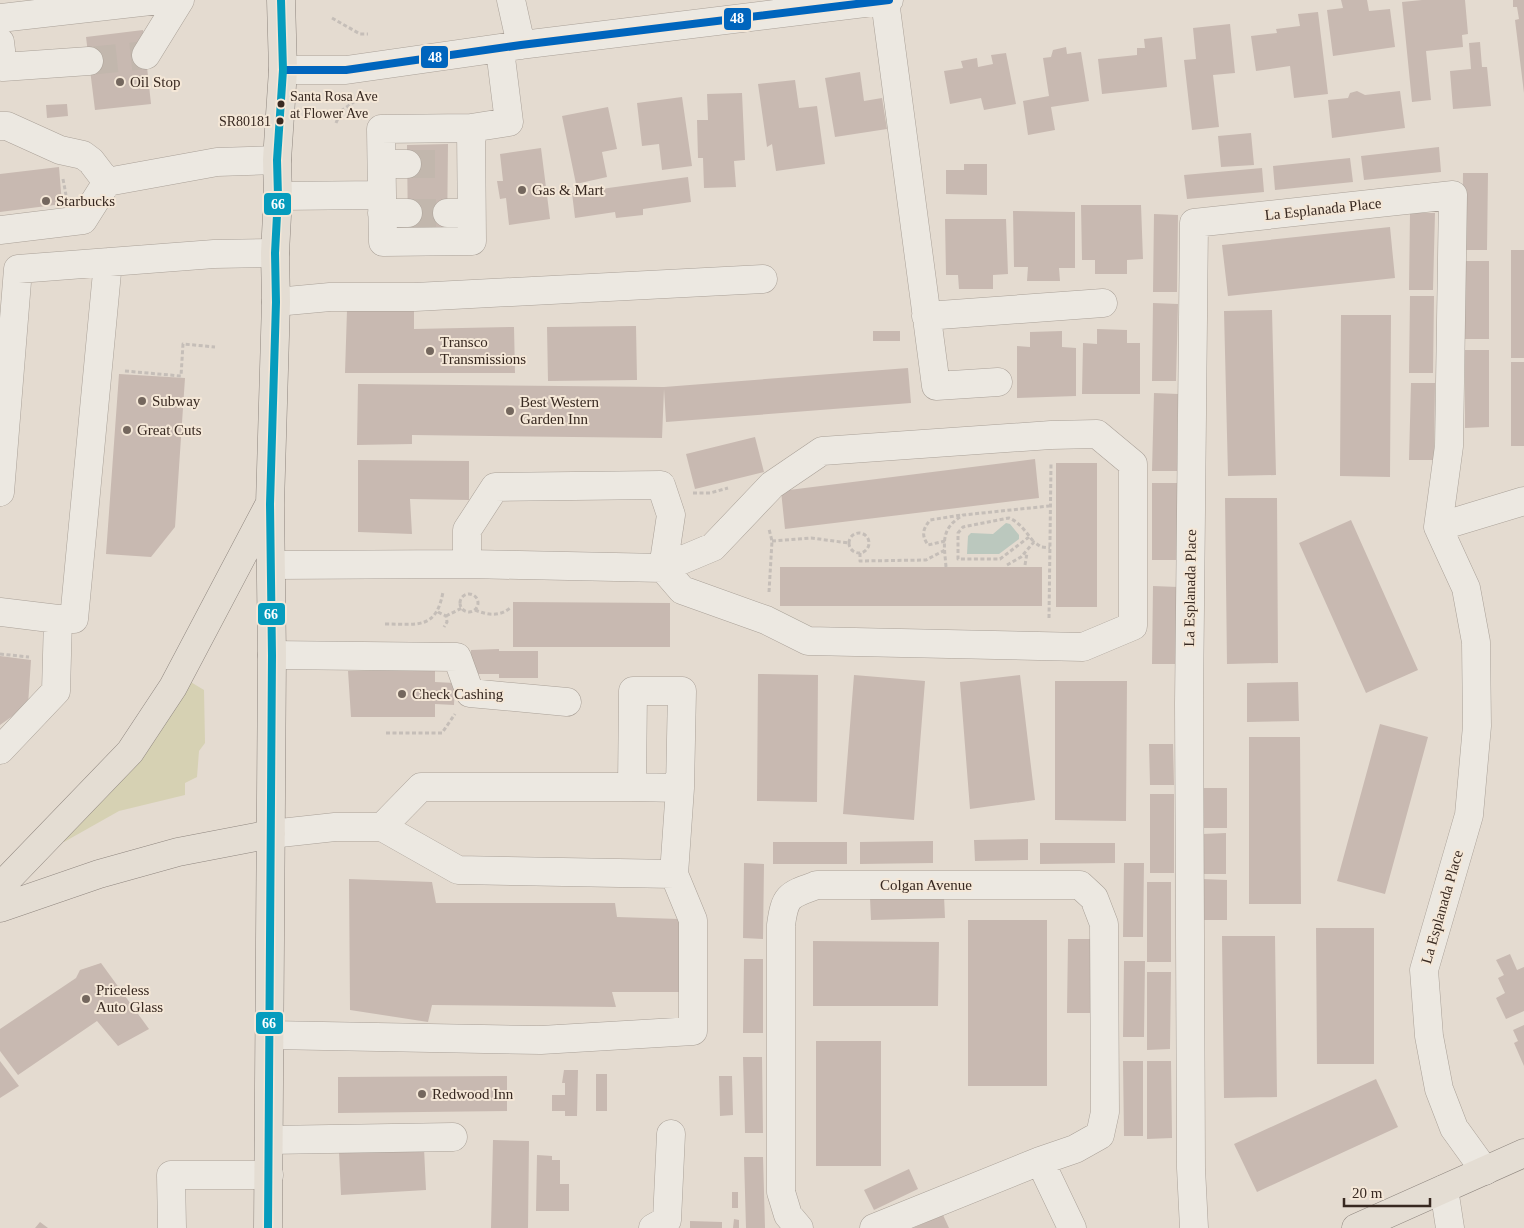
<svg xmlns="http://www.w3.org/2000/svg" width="1524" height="1228" viewBox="0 0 1524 1228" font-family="Georgia,serif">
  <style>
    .green { fill: #d6d1b3 }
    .water { fill: #bbc8be }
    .building { fill: #c8b9b1 }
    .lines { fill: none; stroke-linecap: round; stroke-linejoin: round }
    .minor-tunnel { stroke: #c2b7ad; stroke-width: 28; stroke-dasharray: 28 14; stroke-linecap: butt }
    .minor-casing { stroke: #aaa198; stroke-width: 29 }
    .major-casing { stroke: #8f867f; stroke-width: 29 }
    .path { stroke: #c5beb8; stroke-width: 3; stroke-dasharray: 4 2.5; stroke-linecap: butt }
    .minor { stroke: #ece8e1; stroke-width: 28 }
    .major { stroke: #e4ddd3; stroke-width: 28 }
    .bus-1-casing { stroke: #f4e7d7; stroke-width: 11 }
    .bus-2-casing { stroke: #f4e7d7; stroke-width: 11 }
    .bus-1 { stroke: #0065bd; stroke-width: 8 }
    .bus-2 { stroke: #069cbd; stroke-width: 8 }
    .poi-dot { fill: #74675e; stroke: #f4e7d7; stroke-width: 2 }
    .bus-dot { fill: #382921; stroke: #f4e7d7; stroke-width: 2 }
    .labels { text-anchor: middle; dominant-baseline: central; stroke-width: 4; stroke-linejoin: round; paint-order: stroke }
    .bus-label { font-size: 14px; fill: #382921; stroke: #f4e7d7; text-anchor: start }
    .poi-label { font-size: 15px; fill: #382921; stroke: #f4e7d7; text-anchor: start }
    .street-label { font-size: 15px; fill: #382921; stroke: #f4e7d7 }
    .line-badge { stroke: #f4e7d7; stroke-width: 2 }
    .badge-label { font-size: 14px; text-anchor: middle; font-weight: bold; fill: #fff }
  </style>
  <rect width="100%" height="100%" fill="#e4dbd0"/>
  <path class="green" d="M189,681L204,690L205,743L199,751L197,777L185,783V795L119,811L64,842L60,838Z"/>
  <path class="water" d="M1006,523L1010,524L1019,535V539L999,554H967L968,536L971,533L993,534Z"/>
  <path class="building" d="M1341,0H1367L1369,11L1390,9L1395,47L1333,56L1327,10L1343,8Z
    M1422,0H1465L1468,34L1462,35L1463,47L1426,51L1431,100L1412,102L1402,2Z
    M1513,0H1524V93L1515,20L1519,19L1517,7H1513Z
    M1318,12L1328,94L1294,98L1290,66L1256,71L1251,36L1277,33L1276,29L1300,26L1298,14Z
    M1230,24L1235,73L1213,75L1219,127L1192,130L1184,60L1196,59L1193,28Z
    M143,30L151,104L95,110L86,37Z
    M1162,37L1167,87L1102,94L1098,59L1137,55V48H1145L1144,39Z
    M1480,42L1482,67H1487L1491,106L1453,109L1450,71L1471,69L1469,43Z
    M1066,47L1067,54L1081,52L1089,101L1051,107L1055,130L1028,135L1023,101L1049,96L1043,58L1051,57L1053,50Z
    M1006,53L1016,104L984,110L981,98L950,104L944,71L963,68L961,61L977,58L978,67L993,64L991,55Z
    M860,72L864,101L882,98L887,129L835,137L825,78Z
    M795,80L799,108L817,106L825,164L776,171L772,144L767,147L758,84Z
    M1357,91L1365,95L1400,91L1405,128L1332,138L1328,100L1348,98L1350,93Z
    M742,93L745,160L734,161L736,187L704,188L703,158H698L697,120H708L707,94Z
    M682,97L692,166L662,170L659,144L642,146L637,103Z
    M67,104L68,116L47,118L46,105Z
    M608,107L617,149L602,152L607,177L576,184L562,116Z
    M1251,133L1254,165L1221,167L1218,136Z
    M448,144L447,236H408L407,145Z
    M1439,147L1441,172L1364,180L1361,156Z
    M541,148L550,219L509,225L506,198L500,199L497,181H503L500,154Z
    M1350,158L1353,182L1275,190L1273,166Z
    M964,164H987V195L946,194V170H964Z
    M59,167L62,204L0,212V174Z
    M1262,168L1264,192L1187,199L1184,175Z
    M1463,173H1488L1487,250H1462Z
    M688,177L691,202L643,209V215L616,218L615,212L575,218L572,193Z
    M1081,205H1141L1143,259L1127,260V274H1095V260H1082Z
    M1013,211L1075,212V268H1059L1060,281H1027L1028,267H1014Z
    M1410,213H1435L1433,290H1409Z
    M1154,214L1178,215L1177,292H1153Z
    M945,219H1006L1008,274L993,275V289H959L958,275H946Z
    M1390,227L1395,278L1228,296L1222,245Z
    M1511,250H1524V358H1511Z
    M1465,261H1489V339H1465Z
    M1410,296H1434L1433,373H1409Z
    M1153,303L1178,304L1176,381H1152Z
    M347,310L414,311V329L514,327L515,373H345Z
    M1272,310L1276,475L1228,476L1224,311Z
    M1341,315H1391L1390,477L1340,476Z
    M636,326L637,380L548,381L547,327Z
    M1097,329L1127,330V343H1140V394H1082L1083,343L1097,344Z
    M873,331H900V341H873Z
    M1062,331V347L1076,348V396L1017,398V346L1030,347V332Z
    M1465,350H1489V427L1465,428Z
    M1511,362H1524V446H1511Z
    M908,368L911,403L666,422L664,389L662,438L412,435V444L357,445L358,384L664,387Z
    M119,374L185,378L175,527L151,557L106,554Z
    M1411,383H1435L1434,460H1409Z
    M1154,393L1178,394L1177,471H1152Z
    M755,437L764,472L695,489L686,454Z
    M1035,459L1039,498L785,529L781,491Z
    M358,460L469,461V500L410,499L412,534L358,532Z
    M1056,463H1097V607H1056Z
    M1152,483H1177V560H1152Z
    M1225,498H1277L1278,663L1227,664Z
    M1351,520L1418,670L1366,693L1299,543Z
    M780,567H1042V606H780Z
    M1153,586L1178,587L1176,664H1152Z
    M513,602L670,603V647H513Z
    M499,649V651H538V678H499V674H471V650Z
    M0,656L31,660L28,705L0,725Z
    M435,669V682L455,683L454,705L435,704V717H351L348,671Z
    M758,674L818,675L817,802L757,801Z
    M854,675L925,681L914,820L843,814Z
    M1020,675L1035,800L970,809L960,682Z
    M1055,681H1127L1126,821L1055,820Z
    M1298,682L1299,721L1247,722V683Z
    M1380,724L1428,737L1385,894L1337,881Z
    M1249,737H1300L1301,904H1249Z
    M1149,744H1173L1174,785H1150Z
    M1203,788H1227V828H1203Z
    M1150,794H1174V873H1150Z
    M1226,833V874H1203V834Z
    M1028,839V860L975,861L974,840Z
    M933,841V863L860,864V842Z
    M773,842H847V864H773Z
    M1040,843H1115V863L1040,864Z
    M744,863L764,864L763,939L743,938Z
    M1124,863H1144L1143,937H1123Z
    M349,879L432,882L436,903H615L617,917L679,919L680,992H612L616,1007L432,1005L428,1022L350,1010Z
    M1202,879L1227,880V920H1203Z
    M1147,882H1171V962H1147Z
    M944,896L945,918L871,920L870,898Z
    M968,920H1047V1086H968Z
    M1316,928H1374V1064H1317Z
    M1222,936H1275L1277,1097L1224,1098Z
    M1068,939H1091L1090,1013H1067Z
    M813,941L939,942L938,1006H813Z
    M1510,954L1517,970L1524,967V1011L1506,1019L1496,998L1505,993L1498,978L1504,975L1496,960Z
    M744,959H763V1033H743Z
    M1124,961H1145L1144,1037H1123Z
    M101,963L149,1029L118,1046L97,1021L18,1075L0,1051V1029L76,978L80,970Z
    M1147,972H1171L1170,1049L1147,1050Z
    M1524,1025V1066L1514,1043L1518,1041L1513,1030Z
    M816,1041H881V1166H816Z
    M743,1057H762L763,1133H745Z
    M0,1061L19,1086L0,1098Z
    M1123,1061H1143V1136H1124Z
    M1147,1061H1171L1172,1138L1147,1139Z
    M564,1070H578L577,1116H565V1111H552V1095H565V1083H562Z
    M596,1074H607V1111H596Z
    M507,1076V1111L338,1113V1077Z
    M719,1076H732L733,1115L720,1116Z
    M1376,1079L1398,1127L1257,1192L1234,1144Z
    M493,1140L529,1141L528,1228H491Z
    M424,1148L426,1190L341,1195L339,1152Z
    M537,1155L552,1156V1160H560V1184H569V1211H536Z
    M744,1157H763L765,1228H746Z
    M909,1169L918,1189L874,1210L864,1190Z
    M732,1192H738V1208H732Z
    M943,1215L949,1228H913Z
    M734,1219L739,1220V1228H733Z
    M690,1221L722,1222V1228H690Z
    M40,1222L48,1228H35Z"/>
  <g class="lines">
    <path class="minor-tunnel" d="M89,61L146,55
      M407,164H448
      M408,213H447"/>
    <defs>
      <path id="minor" d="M511,0L521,45
        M885,1L936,386L998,382
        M0,18L159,0
        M0,42L3,67L89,61
        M146,55L180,0
        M283,70H346L521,45L889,0
        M0,126H7L60,150L83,155L91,161L107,182L217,162L277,160
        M471,128L509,122L500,50
        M382,164H407
        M278,196L382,195L381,129L471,128L472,241L383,242L382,195
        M382,213H408
        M447,213H471
        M0,230L83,220L107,182
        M276,302L330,297H415L763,279
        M926,316L1103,303
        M1097,434L1133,464V626L1083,647L808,641L766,620L682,590L663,568L713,547L772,485L822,451L1051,435Z
        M0,492L18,269L214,254L275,253
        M1438,527L1524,501
        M272,565L467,564L663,568L671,515L661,485L495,487L467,530V564
        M0,612L58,619H74L108,262
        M272,655L457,657L470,693L567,702
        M0,750L56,691L58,619
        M632,787L680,788
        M271,834L335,827H382L458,870L674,874L680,788L682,691H633L632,787H421L382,827
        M270,1035L541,1040L693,1031V920L674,874
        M269,1140L453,1137
        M1040,1161L1072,1228
        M1444,1189L1450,1228
        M172,1228L171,1175H269
        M653,1228L667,1220L671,1134
        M799,1228L788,1215L781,1192V925C785,895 789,895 817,885H1080L1094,898L1104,924L1105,1112L1100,1135L1075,1149L1040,1161L874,1228
        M1194,1228L1191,1168L1189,703L1194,223L1453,195L1449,446L1438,527L1466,588L1476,642L1477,726L1469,815L1424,970L1429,1036L1439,1089L1454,1128L1485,1171"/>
      <path id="major" d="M0,887L130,752L173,687L269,505
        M0,908L99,874L178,852L271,834
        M268,1228L272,655L270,504L276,302L275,253L278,196L277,160L283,70L281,0
        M1356,1228L1524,1153"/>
    </defs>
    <use href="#minor" class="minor-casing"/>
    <use href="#major" class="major-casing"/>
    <path class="path" d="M332,18L360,34H368
      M336,123L341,111L361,97
      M63,179L66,195
      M125,371L181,376L183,344L215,347
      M693,493H710L728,488
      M849 543a10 10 0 1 1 20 0a10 10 0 1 1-20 0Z
      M1029,537L1000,559H958V533L963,527L1009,518C1020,522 1027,534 1034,542
      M772,541L811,538L849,543
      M945,541L928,545C921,535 923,529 930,520L961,515
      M860,553V561L926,560L945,550
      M1007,565L1021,557L1034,542L1041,547L1050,548
      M1025,565L1027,553
      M946,567C944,542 940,529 963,515L1049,506
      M769,592L772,541L769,529
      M460 603a9 9 0 1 1 18 0a9 9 0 1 1-18 0Z
      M475,610C487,615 499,617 510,608
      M438,612L446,616L447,622L444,627
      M446,616L462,608
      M1049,618L1051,464
      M385,624C418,624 436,630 443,592
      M0,654L29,657
      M386,733H442L455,714"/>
    <use href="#minor" class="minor"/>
    <use href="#major" class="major"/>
    <defs>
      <path id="bus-1" d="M283,70H346L521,45L889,0"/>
      <path id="bus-2" d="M268,1228L272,655L270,504L276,302L275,253L278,196L277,160L283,70L281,0"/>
    </defs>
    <use href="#bus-1" class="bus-1-casing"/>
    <use href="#bus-2" class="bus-2-casing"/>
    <use href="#bus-1" class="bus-1"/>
    <use href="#bus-2" class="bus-2"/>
  </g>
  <g class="poi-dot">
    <circle cx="120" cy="82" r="5"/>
    <circle cx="522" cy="190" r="5"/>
    <circle cx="46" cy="201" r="5"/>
    <circle cx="430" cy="351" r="5"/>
    <circle cx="142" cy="401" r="5"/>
    <circle cx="510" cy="411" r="5"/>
    <circle cx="127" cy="430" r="5"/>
    <circle cx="402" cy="694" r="5"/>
    <circle cx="86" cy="999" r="5"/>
    <circle cx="422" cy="1094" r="5"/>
  </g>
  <g class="bus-dot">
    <circle cx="281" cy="104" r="4.5"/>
    <circle cx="280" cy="121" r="4.5"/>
  </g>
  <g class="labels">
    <g class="bus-label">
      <text x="290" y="96">Santa Rosa Ave<tspan x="290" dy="17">at Flower Ave</tspan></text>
      <text x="271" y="121" text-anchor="end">SR80181</text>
    </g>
    <g class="poi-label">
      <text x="130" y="82">Oil Stop</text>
      <text x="532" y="190">Gas &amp; Mart</text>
      <text x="56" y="201">Starbucks</text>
      <text x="440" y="342">Transco<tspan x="440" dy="17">Transmissions</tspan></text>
      <text x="152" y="401">Subway</text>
      <text x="520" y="402">Best Western<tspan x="520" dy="17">Garden Inn</tspan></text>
      <text x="137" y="430">Great Cuts</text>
      <text x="412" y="694">Check Cashing</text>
      <text x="96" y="990">Priceless<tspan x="96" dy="17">Auto Glass</tspan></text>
      <text x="432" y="1094">Redwood Inn</text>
    </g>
    <g class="street-label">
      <text transform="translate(1323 209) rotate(-6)">La Esplanada Place</text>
      <text transform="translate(1190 588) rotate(-89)">La Esplanada Place</text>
      <text x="926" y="885">Colgan Avenue</text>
      <text transform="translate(1442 907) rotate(-74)">La Esplanada Place</text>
    </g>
  </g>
  <g class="line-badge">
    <rect x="723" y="7" width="29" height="24" rx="5" fill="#0065bd"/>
    <rect x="420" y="45" width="29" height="24" rx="5" fill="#0065bd"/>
    <rect x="263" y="192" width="29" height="24" rx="5" fill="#069cbd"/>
    <rect x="257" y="602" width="29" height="24" rx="5" fill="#069cbd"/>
    <rect x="255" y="1011" width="29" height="24" rx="5" fill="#069cbd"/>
  </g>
  <g class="badge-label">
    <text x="737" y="23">48</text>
    <text x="435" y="62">48</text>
    <text x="278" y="209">66</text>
    <text x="271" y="619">66</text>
    <text x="269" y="1028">66</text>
  </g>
  <path d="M1344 1198v8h86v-8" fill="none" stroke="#382921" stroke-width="2.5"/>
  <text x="1352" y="1198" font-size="15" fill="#382921" stroke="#f4e7d7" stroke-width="4" paint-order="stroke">20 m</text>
</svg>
